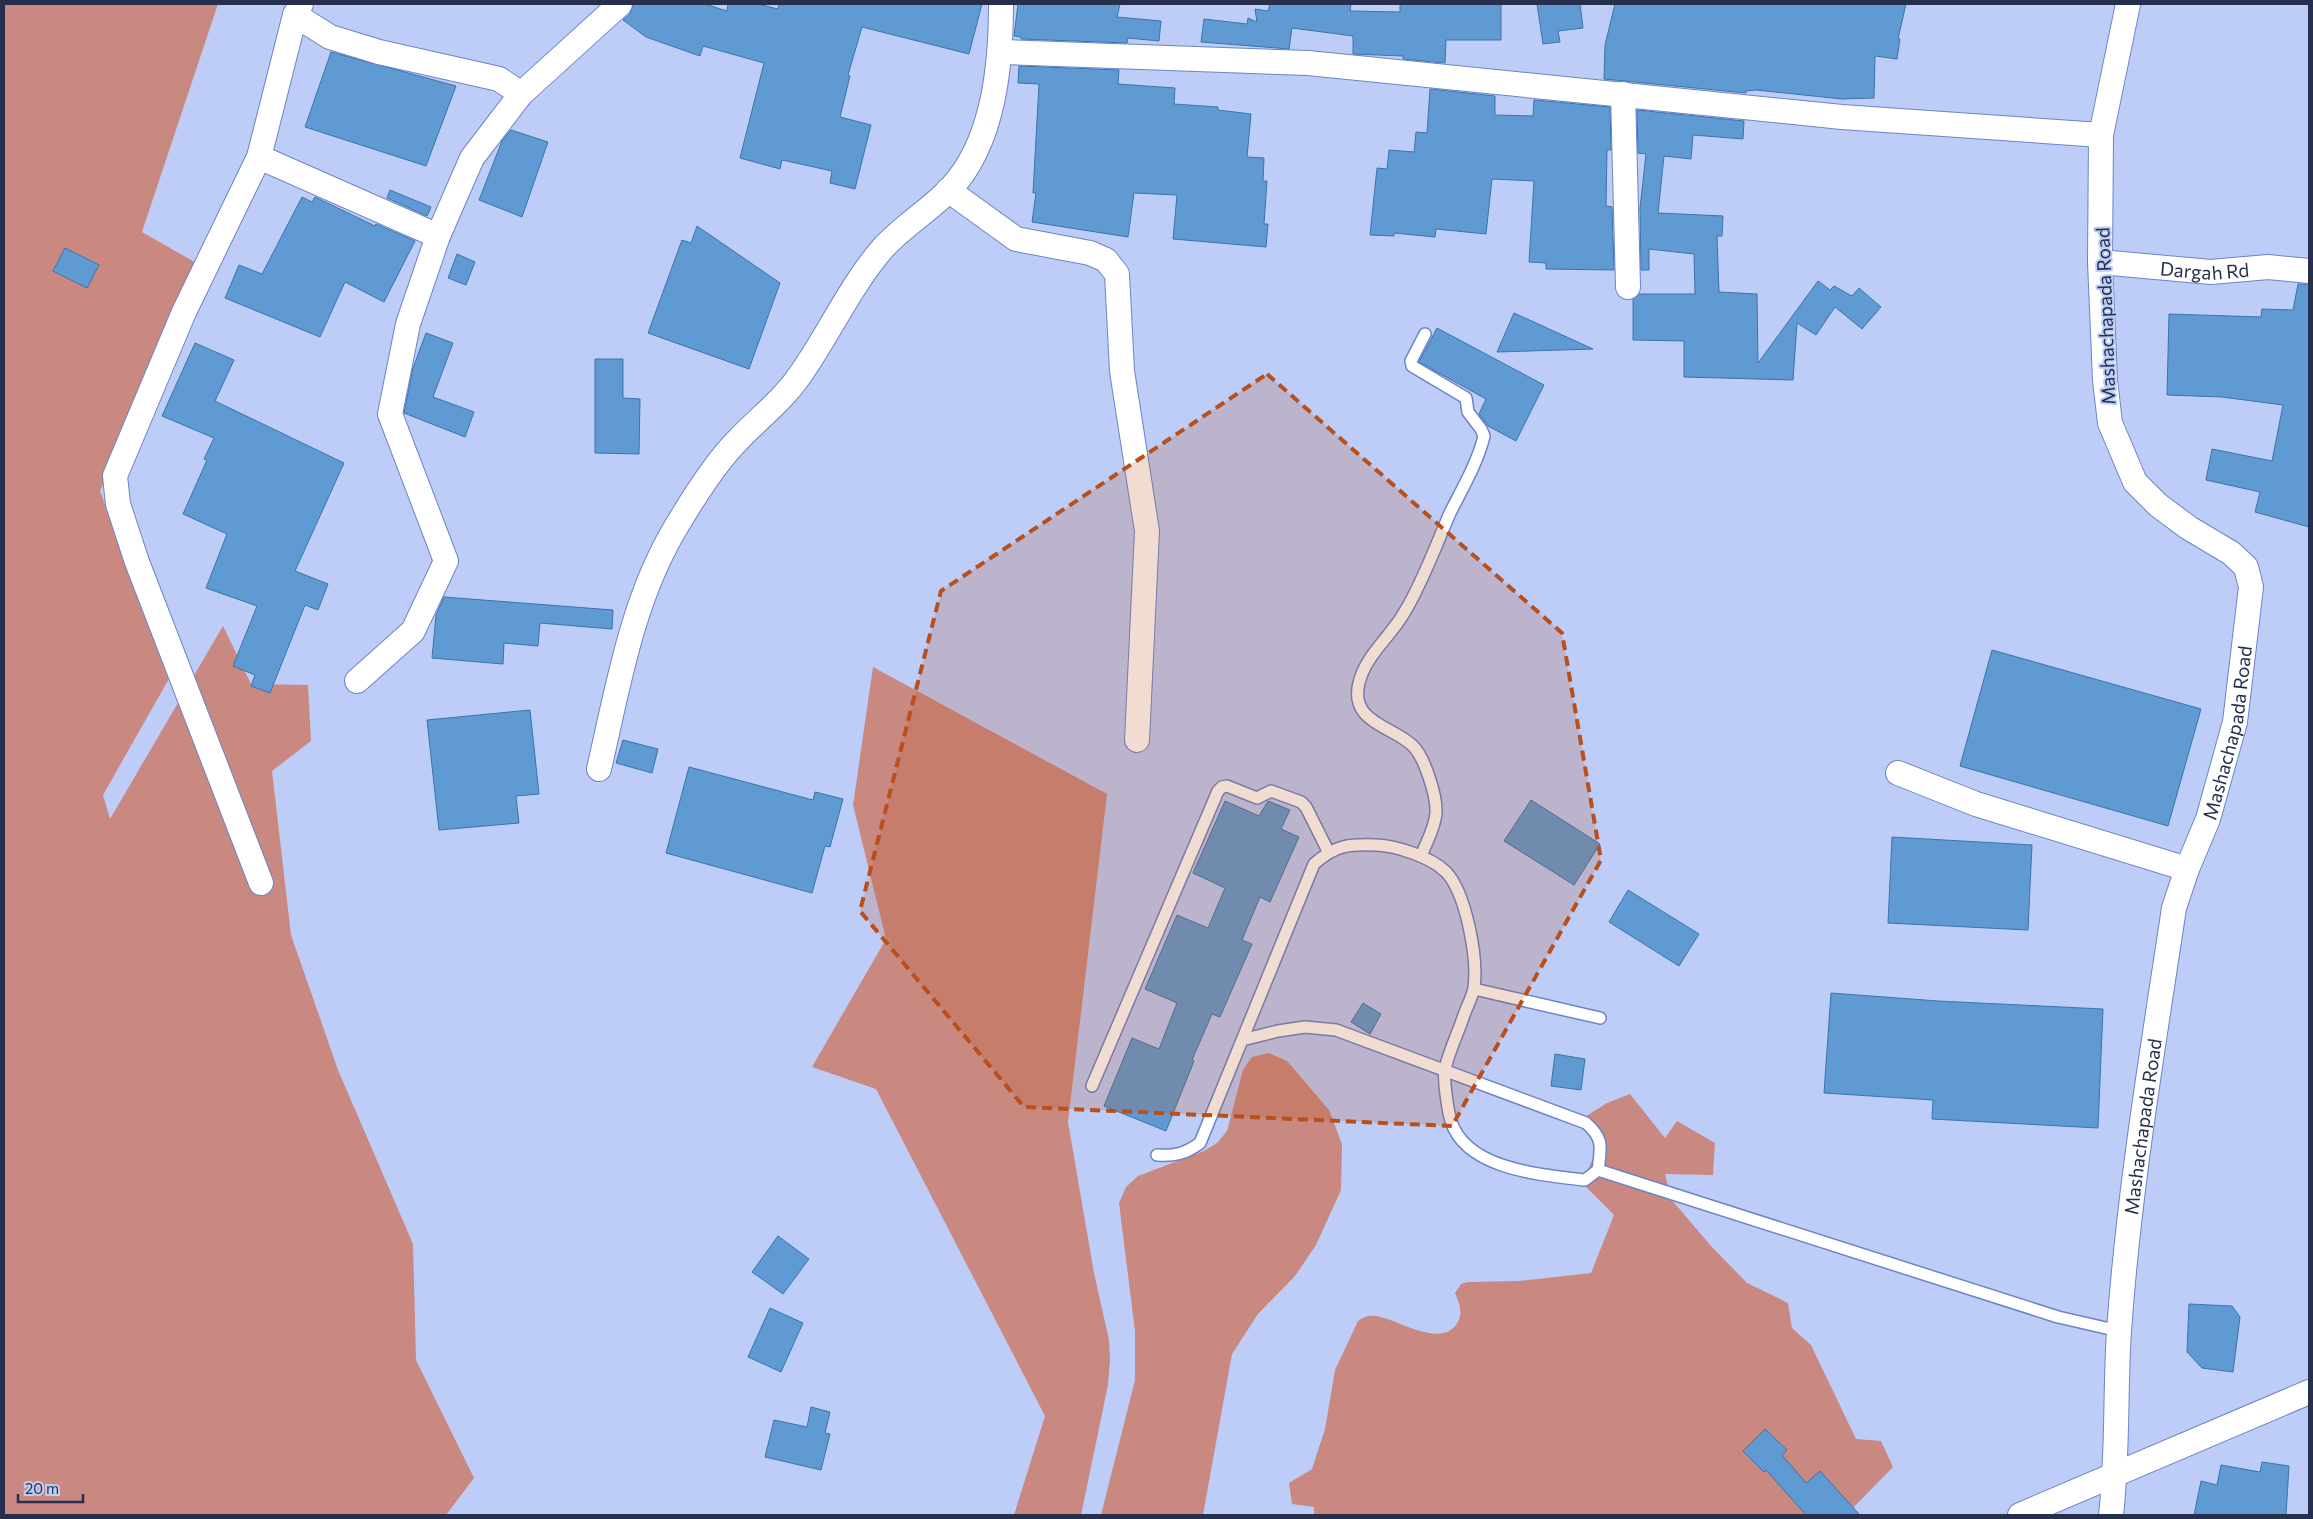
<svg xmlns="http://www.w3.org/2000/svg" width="2313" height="1519" viewBox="0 0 2313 1519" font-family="Commissioner,sans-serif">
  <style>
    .forest { fill: #ca8980 }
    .building { fill: #5f9ad2; stroke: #3a74aa }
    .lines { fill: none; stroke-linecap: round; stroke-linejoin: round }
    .lane-casing { stroke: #6d84c6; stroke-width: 14 }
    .street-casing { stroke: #6d84c6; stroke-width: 26 }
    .lane { stroke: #fff; stroke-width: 11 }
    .street { stroke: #fff; stroke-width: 24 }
    .marked { fill: #b84f1c; fill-opacity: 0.2; stroke: #b84f1c; stroke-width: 4; stroke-dasharray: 10 6; stroke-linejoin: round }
    .labels { text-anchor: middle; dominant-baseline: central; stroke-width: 4; stroke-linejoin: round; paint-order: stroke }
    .street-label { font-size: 19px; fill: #26304c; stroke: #bdcdf8 }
  </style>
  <rect width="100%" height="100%" fill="#bdcdf8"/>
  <path class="forest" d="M4,4H218L142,232L198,264L100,491L170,677L103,795L110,819L223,626L251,684L308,685L311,741L272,771L291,935L338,1070L413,1244L416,1360L474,1478L446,1515H4Z
    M873,667L1107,794L1068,1122L1094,1273L1109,1340L1110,1360L1108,1385L1081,1515H1014L1045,1416L876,1089L812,1067L886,939L853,805Z
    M1269,1053L1287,1061L1329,1110L1342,1144L1341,1190L1316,1245L1295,1276L1258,1314L1232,1354L1203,1515H1101L1135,1380V1331L1119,1203L1126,1187L1138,1176L1204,1151L1217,1143L1227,1131L1243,1070L1252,1057Z
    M1630,1094L1665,1138L1677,1121L1715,1143L1713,1175L1665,1174L1671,1199L1711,1246L1747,1283L1788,1303L1792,1328L1811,1345L1856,1439L1881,1441L1893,1467L1846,1515H1314V1507L1292,1504L1289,1483L1312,1469L1325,1429L1335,1370L1358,1321C1363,1317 1369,1315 1376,1316C1397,1319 1438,1347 1455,1326C1464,1316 1460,1304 1455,1293L1461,1284L1468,1282L1519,1281L1591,1273L1614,1215L1582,1183L1599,1145L1580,1120L1607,1103Z"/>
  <path class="building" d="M633,4H705L727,11L728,4H758L778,9L779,4H982L969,54L862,27L848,75L850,76L840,117L871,125L855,189L830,183L832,171L782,160L780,169L740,158L764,63L703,46L700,56L646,37L623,20L630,14Z
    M1018,4H1120L1117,17L1161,21L1159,41L1128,38L1127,43L1021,39V37L1014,36Z
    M1270,4H1351L1350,11L1400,12V4H1501V40H1446L1445,63L1403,59V56L1353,54V36L1292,28L1289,49L1201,42L1204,19L1247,24L1248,18L1257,22L1255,9L1268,11Z
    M1537,4H1580L1583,28L1558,31L1560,42L1543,44Z
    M1615,4H1906L1898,39H1900L1897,59L1875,56L1874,98L1842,99L1756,90L1746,91V93L1604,79L1605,45Z
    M331,52L456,86L426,166L305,127Z
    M1019,66L1119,70L1118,84L1175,88L1174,104L1218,107V110L1251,114L1247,157L1264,158L1263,181H1267L1264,224H1268L1266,247L1173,239L1177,195L1134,193L1128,237L1032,222L1036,193H1033L1039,84L1018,83Z
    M1430,89L1495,96V115L1533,116L1534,100L1610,107L1611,150H1607L1606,206L1612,207L1614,270L1546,269V263L1529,262L1534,181L1492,179L1486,234L1436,229L1435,237L1394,233V236L1370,235L1377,168L1387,169L1389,150L1414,152L1416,132L1427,133Z
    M1637,110L1744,121L1743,139L1693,135L1691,159L1664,156L1658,213L1723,216L1722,236H1717L1719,292L1757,294L1758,363L1818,281L1830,290L1834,286L1852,296L1859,288L1881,307L1862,329L1835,307L1816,335L1797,323L1793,380L1684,377V341L1633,340V299L1639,294H1695L1694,254L1649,249V270H1641L1640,208L1646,154L1638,153Z
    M511,130L548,142L522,217L479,200L502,141Z
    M390,190L431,207L427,216L387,198Z
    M302,197L312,202L315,197L375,226L376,224L415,241L384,302L345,282L320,337L225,298L239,265L262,274Z
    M697,226L780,283L749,369L648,333L682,240L691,243Z
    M65,248L99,265L87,288L53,271Z
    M457,254L475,262L466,285L448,278Z
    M2298,284H2309V527L2255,512L2260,492L2206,480L2212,449L2272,461L2283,405L2222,397L2167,395L2169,314L2261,317L2262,309L2293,310Z
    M1514,313L1593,349L1497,352Z
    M1437,328L1544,385L1516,441L1488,426L1479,414L1486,399L1419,362Z
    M426,333L453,343L433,397L474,412L465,437L404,413L413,368Z
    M195,343L234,360L215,401L344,463L295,571L328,584L318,610L305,605L270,693L251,686L255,675L233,666L257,606L206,588L227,534L183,514L207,460L204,459L214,438L162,416Z
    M595,359H623V398L640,399L639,454L595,453Z
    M444,597L613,610L612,629L540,623L538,646L504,643L503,664L432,658L436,615Z
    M1992,650L2201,709L2168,826L1960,766Z
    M530,710L539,794L516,796L519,823L439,830L427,720Z
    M623,740L658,749L652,773L616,763Z
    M689,767L813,800L815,792L843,799L830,847L825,846L812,893L666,853Z
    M1531,800L1600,844L1574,885L1504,841Z
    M1225,801L1259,816L1268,801L1290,810L1281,829L1299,837L1270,902L1260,897L1242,940L1252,944L1220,1017L1212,1014L1192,1060L1194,1061L1166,1131L1104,1106L1132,1038L1159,1049L1177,1003L1145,989L1177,915L1208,928L1225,888L1193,873Z
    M1892,837L2032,845L2028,930L1888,923Z
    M1628,890L1699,934L1679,966L1609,922Z
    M1831,993L1938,1001L2103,1009L2098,1128L1932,1119L1933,1100L1824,1093Z
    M1363,1003L1381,1014L1370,1034L1351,1022Z
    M1555,1054L1585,1059L1581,1090L1551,1086Z
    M778,1236L809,1259L783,1294L752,1272Z
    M2189,1304L2232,1306L2240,1317L2233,1372L2202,1368L2187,1352Z
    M770,1308L803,1323L781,1372L748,1357Z
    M811,1407L830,1412L825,1433L830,1434L821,1470L765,1457L774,1420L807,1427Z
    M1765,1429L1787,1450L1782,1455L1806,1483L1820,1471L1860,1515H1806L1766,1470L1764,1472L1743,1451Z
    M2262,1462L2289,1466L2286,1515H2194L2201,1481L2217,1485L2221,1465L2260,1472Z"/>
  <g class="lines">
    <defs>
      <path id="lane" d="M1421,856C1426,843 1435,828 1436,813C1437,797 1425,758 1413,746C1393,726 1349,723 1359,683C1365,656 1391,636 1404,613C1422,584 1436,545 1450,513C1462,489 1478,462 1484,436L1481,429L1468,412L1466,398L1412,366L1411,361L1425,334
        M1474,989L1600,1018
        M1092,1086L1218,791L1222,787L1227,786L1257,798L1271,791L1301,802L1306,807L1328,851
        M1157,1155C1175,1156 1185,1154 1200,1143L1314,864C1335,845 1349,844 1376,845C1397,846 1431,857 1446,872C1466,893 1478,958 1474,987C1473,996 1467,1006 1464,1015C1458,1033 1449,1051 1445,1069C1443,1078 1448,1112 1451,1121C1466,1170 1543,1175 1585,1180L1598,1170C1601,1147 1604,1139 1586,1123L1336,1030L1305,1027L1278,1031L1242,1040
        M1598,1170L2058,1317L2119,1331"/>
      <g id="street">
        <path d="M295,15L330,37L379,52L499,79L521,94"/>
        <path d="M1001,52L1308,63L1842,117L2101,135"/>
        <path d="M1623,94L1628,287"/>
        <path d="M259,157L438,236"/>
        <path d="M948,190L1016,239L1090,253L1106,260L1117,274L1122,371L1147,531L1137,740"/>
        <path id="s1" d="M2100,262L2211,272L2268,267L2309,271"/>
        <path d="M357,681L413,631L446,561L390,414L408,324L438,236L472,158L521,94L620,4"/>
        <path d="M599,769C618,687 632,600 676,527C692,500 717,461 738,440C759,418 783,400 800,375C829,334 850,286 883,248C903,226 930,210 950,189C994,143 1001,65 1001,4"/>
        <path d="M1898,773L1976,804L2187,869"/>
        <path d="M261,883L137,562L118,504L115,476L184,312L259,157L295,15L301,4"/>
        <path d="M2020,1515L2309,1392"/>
        <path id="s2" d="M2111,1515C2118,1454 2115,1392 2119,1331C2129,1189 2153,1048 2174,908L2187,869L2208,819L2235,722L2251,587L2246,567L2231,553L2189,528L2158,505L2135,482L2110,423L2105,380L2100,262L2101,135L2128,4"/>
      </g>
    </defs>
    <use href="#lane" class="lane-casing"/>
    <use href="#street" class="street-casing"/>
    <use href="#lane" class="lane"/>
    <use href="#street" class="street"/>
  </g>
  <path class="marked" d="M1267,374L1562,633L1601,860L1452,1126L1024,1107L860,911L941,591Z"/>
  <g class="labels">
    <g class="street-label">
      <text stroke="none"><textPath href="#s1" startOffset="105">Dargah Rd</textPath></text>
      <text transform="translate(2105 316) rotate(-92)">Mashachapada Road</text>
      <text stroke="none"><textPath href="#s2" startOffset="795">Mashachapada Road</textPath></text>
      <text stroke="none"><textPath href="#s2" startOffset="390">Mashachapada Road</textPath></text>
    </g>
  </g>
  <rect width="2313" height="1519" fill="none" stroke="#26304c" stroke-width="10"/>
  <path d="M18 1494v8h65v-8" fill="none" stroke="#26304c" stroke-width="2.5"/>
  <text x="25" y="1494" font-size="15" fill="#26304c" stroke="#bdcdf8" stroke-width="4" paint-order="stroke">20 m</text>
</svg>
